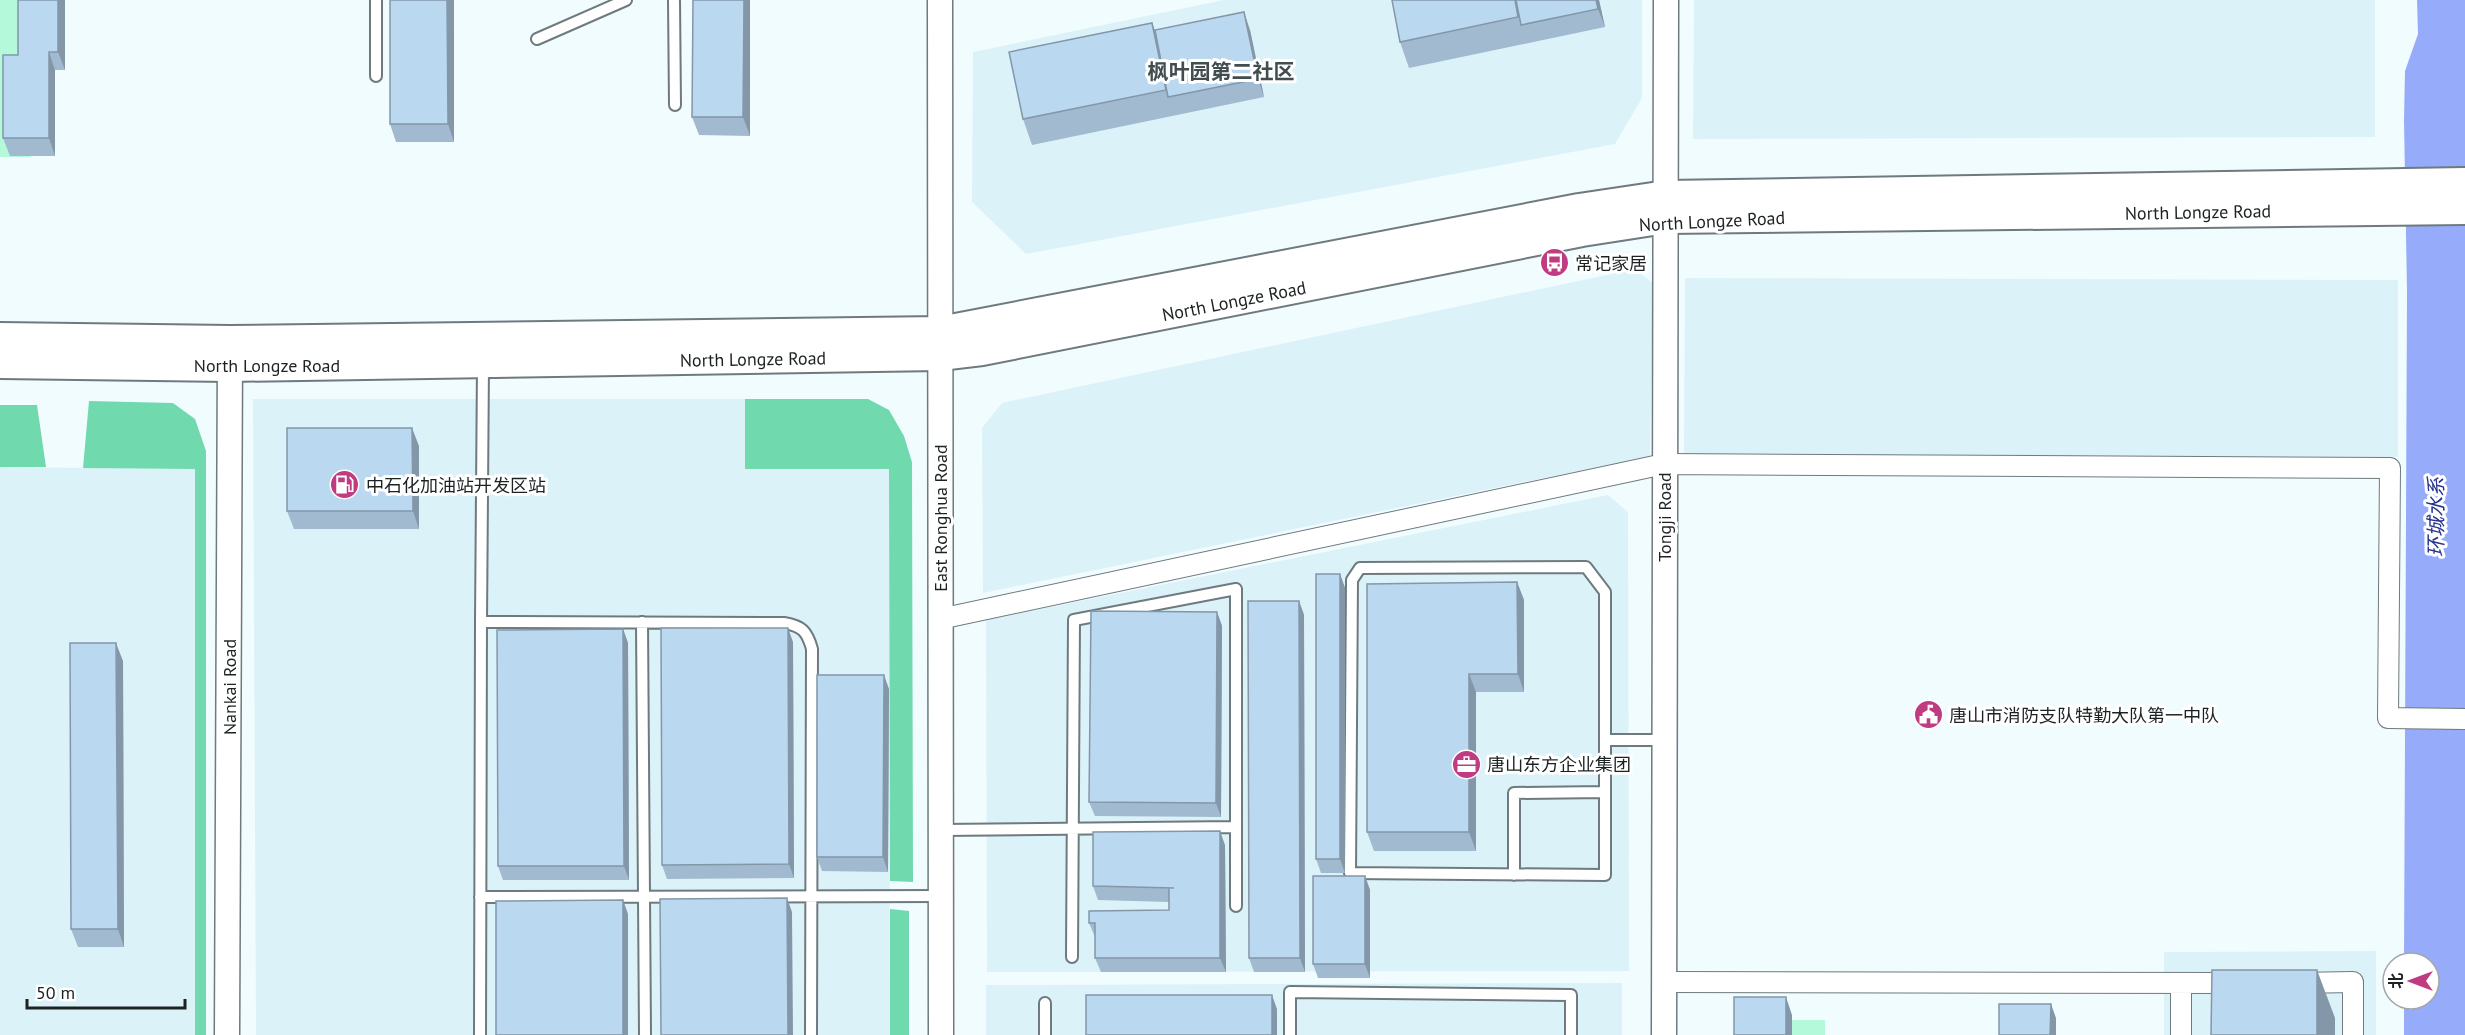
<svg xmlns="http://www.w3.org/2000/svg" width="2465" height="1035" viewBox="0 0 2465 1035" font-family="'PT Sans','Noto Sans SC',sans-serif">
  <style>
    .built { fill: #dcf2f9 }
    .green { fill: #b4f9d9 }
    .forest { fill: #70d9ae }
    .water { fill: #96acfb }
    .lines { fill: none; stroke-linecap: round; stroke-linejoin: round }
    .service-casing { stroke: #6e7a7e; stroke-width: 14 }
    .minor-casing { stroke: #6e7a7e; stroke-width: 22 }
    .tertiary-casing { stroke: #6e7a7e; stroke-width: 27 }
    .secondary-casing { stroke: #6e7a7e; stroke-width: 32 }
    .service { stroke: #fff; stroke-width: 10 }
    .minor { stroke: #fff; stroke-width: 20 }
    .tertiary { stroke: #fff; stroke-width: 24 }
    .secondary { stroke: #fff; stroke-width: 28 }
    .wall { fill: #a1bacf }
    .shaded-wall { fill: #8397a9 }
    .building { fill: #bbd8f1; stroke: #8397a9; stroke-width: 1.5 }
    .labels { text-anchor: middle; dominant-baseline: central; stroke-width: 6; stroke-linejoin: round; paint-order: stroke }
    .street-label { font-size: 18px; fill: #1c2122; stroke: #fff }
    .poi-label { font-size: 18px; fill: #1c2122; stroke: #fff; text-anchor: start }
    .water-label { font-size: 20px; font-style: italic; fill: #27338c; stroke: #fff }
    .quarter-label { font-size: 21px; font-weight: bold; fill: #424d50; stroke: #fff }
  </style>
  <rect width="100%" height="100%" fill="#f1fcff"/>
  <path class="built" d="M1224,0H1642V98L1615,144L1026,254L972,202L973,52Z
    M1694,0H2375V137L1693,139Z
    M1635,269L1653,283L1650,456L983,593L982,428L1002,403Z
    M1685,278L2398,280V457L1684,455Z
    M253,399H745V469H889L890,1035H256Z
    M0,467L195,469L196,1035H0Z
    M1608,495L1628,512L1629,971L987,972L986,620Z
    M2376,951V1035H2164V952Z
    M1622,983V1035H986V985Z"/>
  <path class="green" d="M0,0H33L31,157H0Z
    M1762,1020H1825V1035H1762Z"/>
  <path class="forest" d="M745,399H868L889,410L904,436L912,462L913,882L890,881L889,469H745Z
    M89,401L173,403L195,419L206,451V1035H195V469L83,468Z
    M0,405H37L46,467H0Z
    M890,909L909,911V1035H890Z"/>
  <path class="water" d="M2417,0H2465V1035H2404V999H2429V963H2404L2407,291L2404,120L2405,71L2418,34Z"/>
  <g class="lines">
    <defs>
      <path id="service" d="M674,0L675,105
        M537,39L626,0
        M376,76V0
        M1586,567L1605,592V875L1350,873L1352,580L1360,568Z
        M481,622L483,364
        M642,622L645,1035
        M1605,740H1664
        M942,830L1236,827
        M1514,875V793L1605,792
        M480,897L942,896
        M1072,957L1074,620L1236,589V906
        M1045,1003V1035
        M480,1035L481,622L784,623C802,626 807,631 812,649L811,1035
        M1290,1035V992L1571,995V1035"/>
      <path id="minor" d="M940,619L1664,464L2390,468L2388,718L2465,719
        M1664,982L2237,983
        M2297,983L2353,982V1035
        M2181,1035V984"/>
      <path id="tertiary" d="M940,0L941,1035
        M227,1035L230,350
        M1664,1035L1666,0"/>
      <path id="secondary" d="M0,337L230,340L940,331L1579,208L1666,195L2465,182
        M0,364L230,367L940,356L982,351L1582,232L1666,219L2465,210"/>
    </defs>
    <use href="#service" class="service-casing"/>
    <use href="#minor" class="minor-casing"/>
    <use href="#tertiary" class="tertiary-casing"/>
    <use href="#secondary" class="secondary-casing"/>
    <use href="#service" class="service"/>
    <use href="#minor" class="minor"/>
    <use href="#tertiary" class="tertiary"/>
    <use href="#secondary" class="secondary"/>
  </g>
  <path class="wall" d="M65,0V70H55V156H10L3,138L18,55Z
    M390,0H454V142H396L390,124Z
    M693,0H750V136L699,135L692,117Z
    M1599,0L1605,27L1409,68L1400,42Z
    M1152,23L1155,30H1250L1264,97L1032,145L1023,119Z
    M419,446V529H294L287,511Z
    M1340,574L1345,588V873H1321L1316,859Z
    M1517,582L1524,600V692H1476V851H1374L1367,832Z
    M1299,601L1304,615L1305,972H1254L1249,958Z
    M1217,612L1222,626L1221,817L1095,816L1089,802Z
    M623,629L628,643L629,880H503L498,866Z
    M793,642L794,878L667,879L662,865Z
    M123,661L124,947H78L71,929Z
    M889,689L888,872L822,871L817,857Z
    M1225,845L1226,972H1101L1095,958V937L1089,923L1169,910V902L1098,900L1093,886Z
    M1365,876L1370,890V978H1318L1313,964Z"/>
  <path class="shaded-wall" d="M58,0H65V70L58,52Z
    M447,0H454V142L448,124Z
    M744,0H750V136L743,117Z
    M1596,0H1599L1605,27L1598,9Z
    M1244,12L1250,30L1264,97L1258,79Z
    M1152,23L1161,49L1168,97L1166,90Z
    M49,52L55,70V156L49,138Z
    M412,428L419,446V529L413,511Z
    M1340,574L1345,588V873L1340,859Z
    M1517,582L1524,600V692L1518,674Z
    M1299,601L1304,615L1305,972L1300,958Z
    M1217,612L1222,626L1221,817L1216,803Z
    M788,628L793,642L794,878L789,864Z
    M623,629L628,643L629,880L624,866Z
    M116,643L123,661L124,947L118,929Z
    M1469,674L1476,692V851L1469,832Z
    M884,675L889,689L888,872L883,857Z
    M1220,831L1225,845L1226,972L1220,958Z
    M1365,876L1370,890V978L1365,964Z
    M787,898L792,912L793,1035H788Z
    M623,900L628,914V1035H623Z
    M2317,970L2335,1018V1035H2317Z
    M1272,995L1277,1009V1035H1272Z
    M1786,997L1792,1015V1035H1786Z
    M2051,1004L2056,1018V1035H2050Z"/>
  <path class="building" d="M18,0H58V52H49V138H3V55H18Z
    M390,0H447L448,124H390Z
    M693,0H744L743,117H692Z
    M1392,0H1515L1518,17L1400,42Z
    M1516,0H1596L1598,9L1521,25Z
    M1244,12L1258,79L1168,97L1155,30Z
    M1152,23L1166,90L1023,119L1009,52Z
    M287,428H412L413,511H287Z
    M1316,574H1340V859H1316Z
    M1517,582L1518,674H1469V832H1367V584Z
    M1248,601H1299L1300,958H1249Z
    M1091,611L1217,612L1216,803L1089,802Z
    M661,628H788L789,864L662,865Z
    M623,629L624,866H498L497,630Z
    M70,643H116L118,929H71Z
    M817,675H884L883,857H817Z
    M1220,831V958H1095V923H1089V911L1169,910V888H1174L1093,886V832Z
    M1313,876H1365V964H1313Z
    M787,898L788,1035H661L660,899Z
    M623,900V1035H496V901Z
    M2212,970H2317V1035H2211Z
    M1086,995H1272V1035H1086Z
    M1734,997H1786V1035H1734Z
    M1999,1004H2051L2050,1035H1999Z"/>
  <defs>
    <symbol id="bus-disc" viewBox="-11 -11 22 22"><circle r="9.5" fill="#c03c82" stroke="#fff"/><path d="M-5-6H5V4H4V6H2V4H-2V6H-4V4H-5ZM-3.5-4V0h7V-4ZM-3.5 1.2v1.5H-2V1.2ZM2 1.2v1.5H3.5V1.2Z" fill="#fff"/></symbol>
    <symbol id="fuel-disc" viewBox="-11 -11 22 22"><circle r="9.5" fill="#c03c82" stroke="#fff"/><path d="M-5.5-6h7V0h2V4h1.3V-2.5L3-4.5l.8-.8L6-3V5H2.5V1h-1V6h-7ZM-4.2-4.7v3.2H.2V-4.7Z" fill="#fff"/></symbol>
    <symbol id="civic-disc" viewBox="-11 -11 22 22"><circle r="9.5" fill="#c03c82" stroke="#fff"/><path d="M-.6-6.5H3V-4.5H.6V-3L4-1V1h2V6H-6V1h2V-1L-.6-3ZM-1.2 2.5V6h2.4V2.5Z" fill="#fff"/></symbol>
    <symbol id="office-disc" viewBox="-11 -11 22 22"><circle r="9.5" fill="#c03c82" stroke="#fff"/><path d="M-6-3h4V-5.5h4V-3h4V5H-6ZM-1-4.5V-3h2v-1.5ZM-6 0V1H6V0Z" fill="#fff"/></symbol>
  </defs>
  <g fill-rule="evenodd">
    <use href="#bus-disc" x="1538" y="246" width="33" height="33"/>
    <use href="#fuel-disc" x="328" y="468" width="33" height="33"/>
    <use href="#civic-disc" x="1912" y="698" width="33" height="33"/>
    <use href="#office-disc" x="1450" y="748" width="33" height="33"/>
  </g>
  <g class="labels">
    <g class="street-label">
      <text transform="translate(2198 212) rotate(-1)">North Longze Road</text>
      <text transform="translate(1712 221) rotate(-3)">North Longze Road</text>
      <text transform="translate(1234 301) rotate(-11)">North Longze Road</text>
      <text transform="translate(753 359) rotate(-1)">North Longze Road</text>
      <text x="267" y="365">North Longze Road</text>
      <text transform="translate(1664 517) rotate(-90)">Tongji Road</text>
      <text transform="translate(940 518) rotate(-90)">East Ronghua Road</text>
      <text transform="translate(229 687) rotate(-90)">Nankai Road</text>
    </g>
    <g class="poi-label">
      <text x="1575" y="263">常记家居</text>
      <text x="366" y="485">中石化加油站开发区站</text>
      <text x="1949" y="715">唐山市消防支队特勤大队第一中队</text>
      <text x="1487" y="764">唐山东方企业集团</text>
    </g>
    <g class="water-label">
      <text transform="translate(2436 517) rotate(-90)">环城水系</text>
    </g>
    <g class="quarter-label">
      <text x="1221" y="71">枫叶园第二社区</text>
    </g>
  </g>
  <g transform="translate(2411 981) rotate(270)"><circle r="28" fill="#ffffff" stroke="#a4a6a7" stroke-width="1.5"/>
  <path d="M0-4.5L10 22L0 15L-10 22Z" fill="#c03c82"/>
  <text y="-9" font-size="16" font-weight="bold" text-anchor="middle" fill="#1c2122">北</text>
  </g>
  <path d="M27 999v9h158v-9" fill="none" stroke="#1c2122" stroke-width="3"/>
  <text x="36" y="999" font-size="18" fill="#1c2122" stroke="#ffffff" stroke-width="4.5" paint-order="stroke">50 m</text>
</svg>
